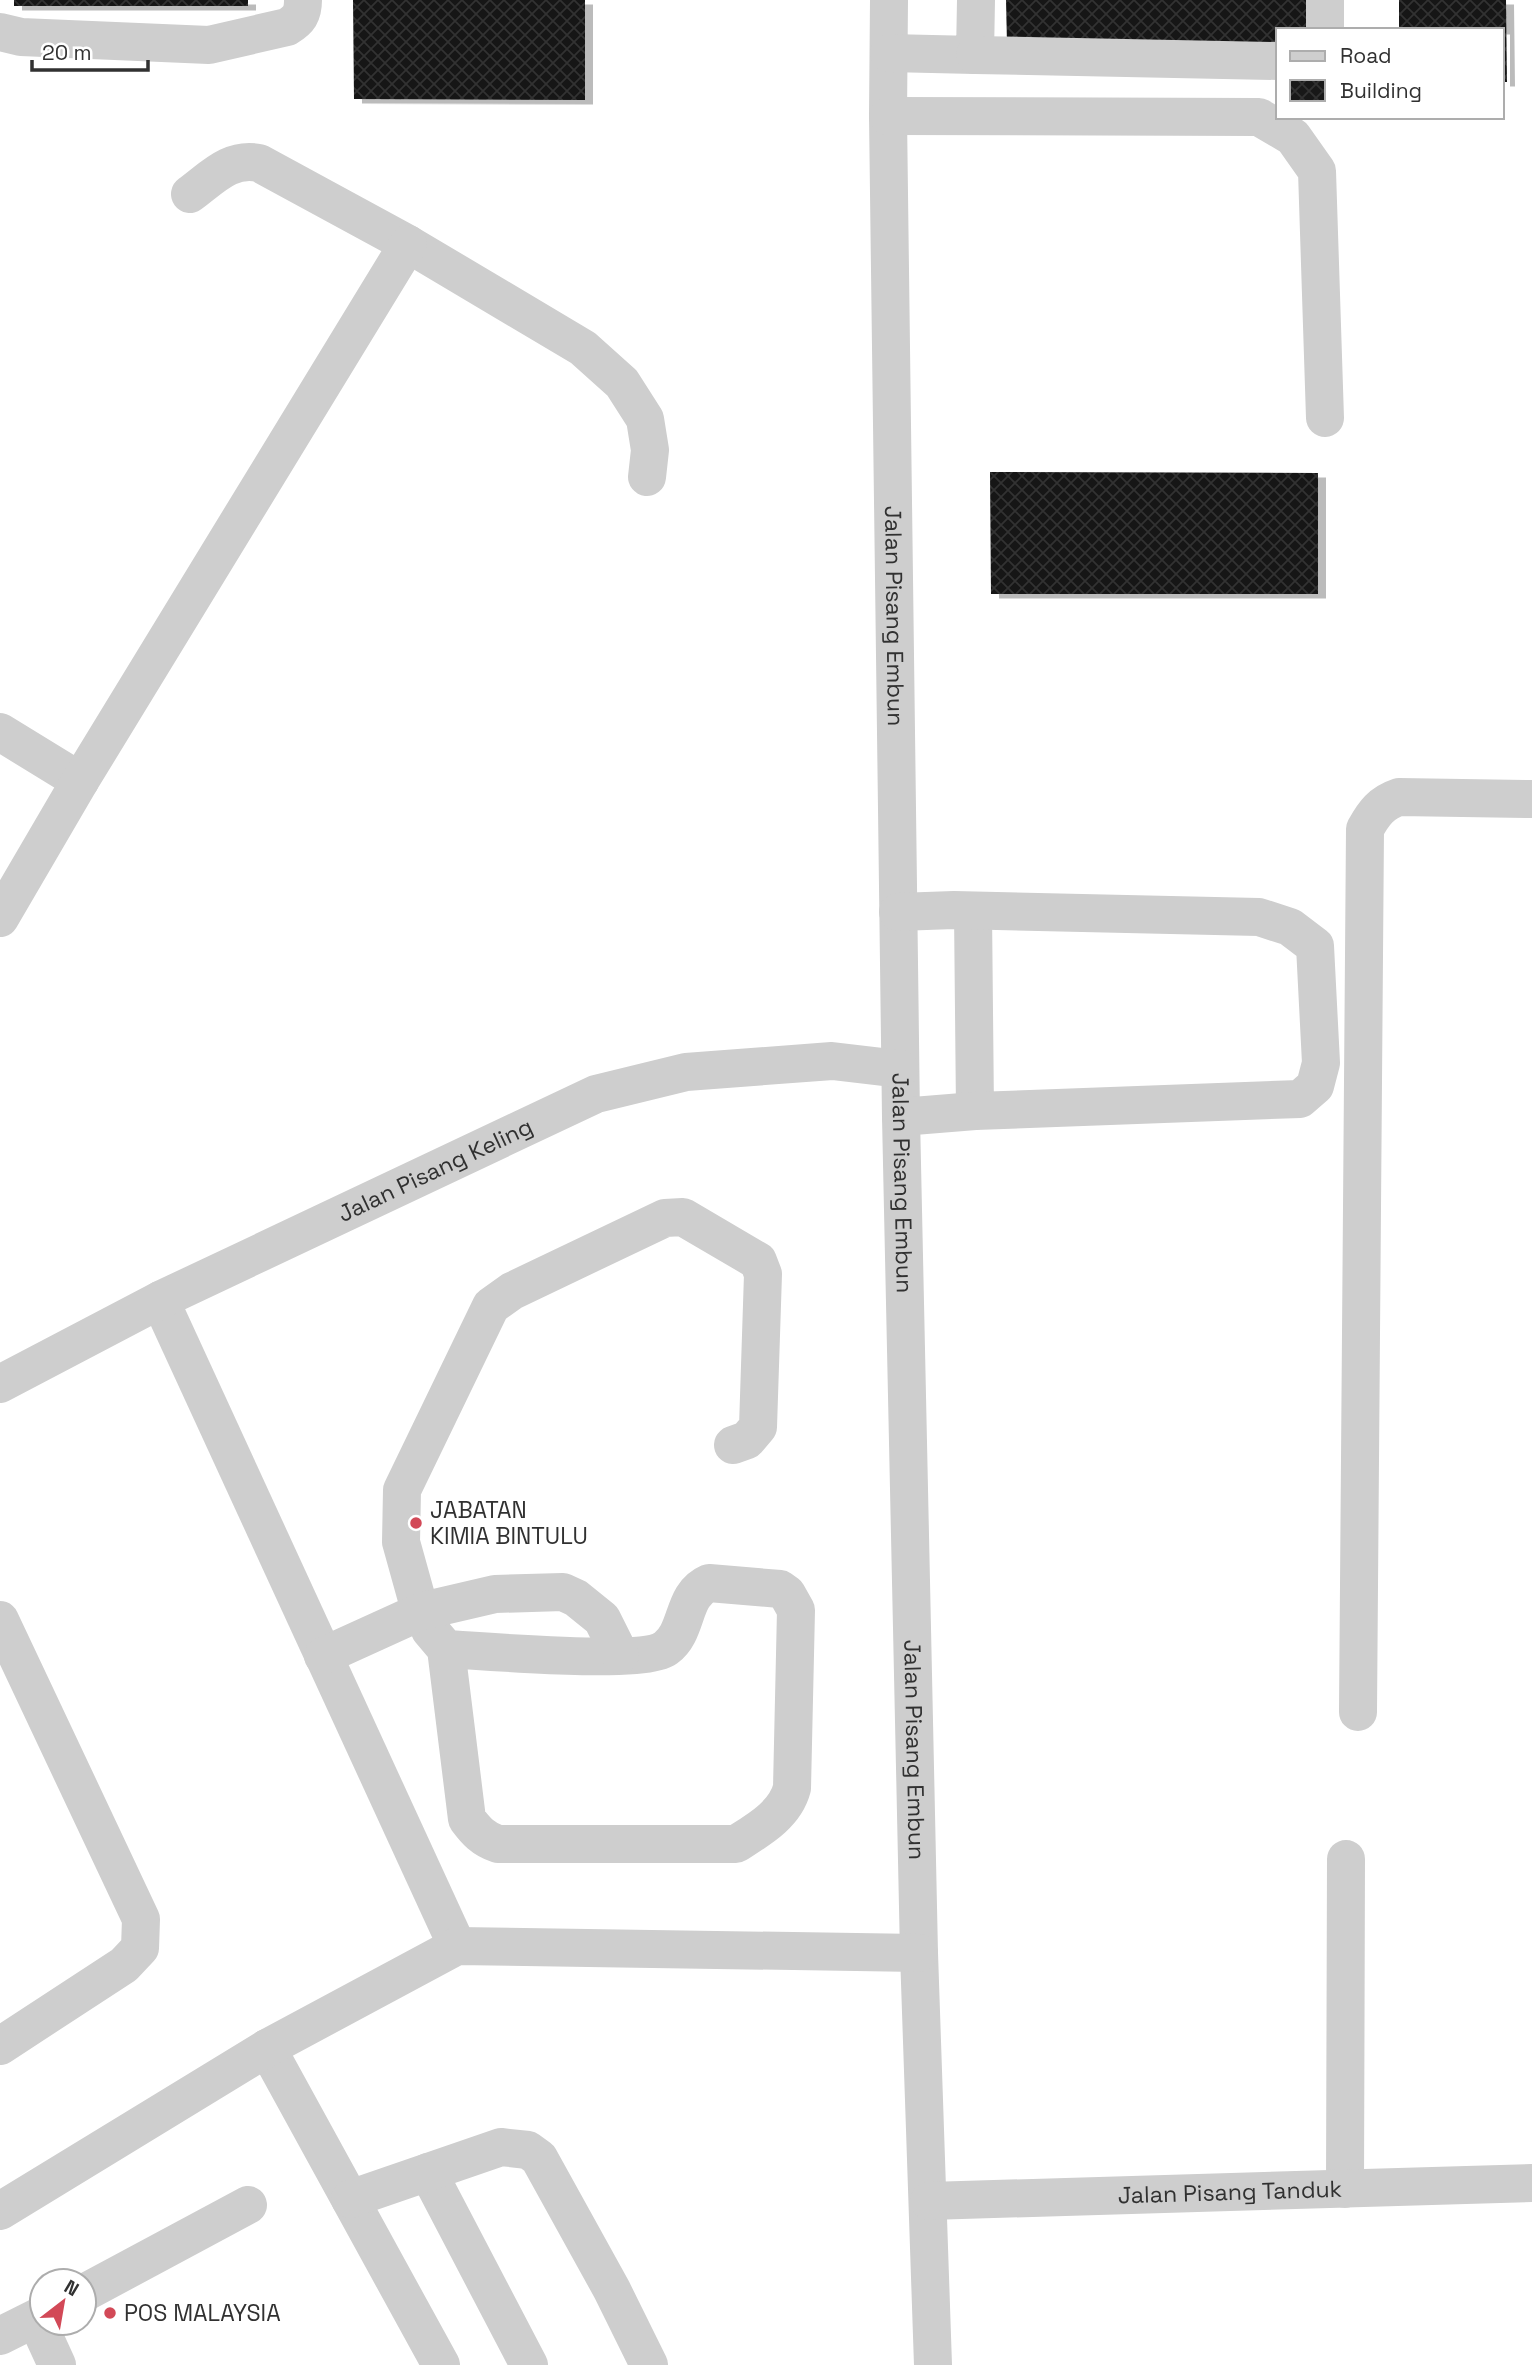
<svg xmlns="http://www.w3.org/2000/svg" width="1532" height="2365" viewBox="0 0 1532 2365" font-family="'Space Grotesk',sans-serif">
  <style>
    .building { fill: url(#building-cross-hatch); filter: url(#shadow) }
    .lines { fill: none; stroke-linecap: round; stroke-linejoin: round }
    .minor { stroke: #cecece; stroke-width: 38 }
    .poi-dot { fill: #d24957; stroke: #fff; stroke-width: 2.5 }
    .labels { text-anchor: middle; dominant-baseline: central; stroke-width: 7; stroke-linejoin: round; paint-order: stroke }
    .street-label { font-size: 23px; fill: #313131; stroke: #fff }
    .poi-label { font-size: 23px; fill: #313131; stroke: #fff; text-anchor: start }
  </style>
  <defs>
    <pattern id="building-cross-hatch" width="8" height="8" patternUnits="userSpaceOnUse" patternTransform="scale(1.75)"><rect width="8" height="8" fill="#181818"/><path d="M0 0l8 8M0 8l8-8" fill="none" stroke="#313131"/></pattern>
    <filter id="shadow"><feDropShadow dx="8" dy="4.5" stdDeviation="0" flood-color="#0004"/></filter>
  </defs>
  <rect width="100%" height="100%" fill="#fff"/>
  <path class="building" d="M14,0H248V6H14Z
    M353,0H585V100L354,99Z
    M1006,0H1320V30H1278V45H1007Z
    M1399,0H1506L1507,82H1502V30H1399Z
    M990,472L1318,473V594H991Z"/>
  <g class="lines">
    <g class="minor">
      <path id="s1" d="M889,0L888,116L901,1117L919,1953L933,2365"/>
      <path d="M1325,0V30"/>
      <path d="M0,32L21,37L209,45L287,27C299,20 303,14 303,0"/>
      <path d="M889,53L975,55L976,0"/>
      <path d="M975,55L1278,61"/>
      <path d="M888,116L1259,117L1293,137L1317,171L1325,418"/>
      <path d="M190,194C212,178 230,157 259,163L408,244L583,348L622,383L645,419L650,450L647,477"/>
      <path d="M0,732L80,781"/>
      <path d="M973,911L975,1111"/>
      <path d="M898,912L954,910L1259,917L1290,927L1315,946L1321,1063L1315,1086L1300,1099L975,1111L901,1117"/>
      <path d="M0,918L80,781L408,244"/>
      <path d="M160,1300L457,1946"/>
      <path id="s2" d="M0,1384L160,1300L596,1094L686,1072L832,1061L900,1069"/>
      <path d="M0,1620L141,1919L140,1948L124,1965L0,2046"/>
      <path d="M446,1649C484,1651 643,1665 666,1648C689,1631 681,1595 709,1583L780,1589L787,1594L796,1610L792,1788C785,1815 758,1830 736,1844H498C483,1839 476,1831 467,1819L446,1649L430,1630L416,1596L401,1542L402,1490L491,1306L512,1291L665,1218L683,1217L758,1261L763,1274L758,1427L747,1440L733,1445"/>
      <path d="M323,1656L422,1611L495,1594L563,1592L576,1598L602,1619L620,1655"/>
      <path d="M1358,1712L1365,829C1374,813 1381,803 1399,797L1532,799"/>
      <path d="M267,2048L441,2365"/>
      <path d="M428,2172L529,2365"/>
      <path d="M1345,2189L1346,1859"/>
      <path d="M350,2199L501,2147L528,2150L539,2158L612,2290L649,2365"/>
      <path id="s3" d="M929,2201L1532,2183"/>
      <path d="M0,2211L267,2048L457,1946L919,1953"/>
      <path d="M84,2293L248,2205"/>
      <path d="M36,2319L57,2365"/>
      <path d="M0,2336L42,2315"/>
    </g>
  </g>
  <g class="poi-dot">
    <circle cx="416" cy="1523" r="7"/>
    <circle cx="110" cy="2313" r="7"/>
  </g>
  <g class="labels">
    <g class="street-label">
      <text stroke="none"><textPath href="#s1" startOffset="616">Jalan Pisang Embun</textPath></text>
      <text stroke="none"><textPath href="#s2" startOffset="485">Jalan Pisang Keling</textPath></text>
      <text stroke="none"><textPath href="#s1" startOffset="1183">Jalan Pisang Embun</textPath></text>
      <text stroke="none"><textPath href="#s1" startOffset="1750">Jalan Pisang Embun</textPath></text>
      <text stroke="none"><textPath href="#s3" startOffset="301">Jalan Pisang Tanduk</textPath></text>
    </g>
    <g class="poi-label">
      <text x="430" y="1510">JABATAN<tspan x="430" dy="26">KIMIA BINTULU</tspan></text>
      <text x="124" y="2313">POS MALAYSIA</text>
    </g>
  </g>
  <rect x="1276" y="28" width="228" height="91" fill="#ffffff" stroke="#adadad" stroke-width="2"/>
  <rect x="1290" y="51" width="35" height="10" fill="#cecece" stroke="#adadad" stroke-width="2"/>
  <text x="1340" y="63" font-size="21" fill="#313131">Road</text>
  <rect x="1290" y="80" width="35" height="21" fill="url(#building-cross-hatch)" stroke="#adadad" stroke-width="2"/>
  <text x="1340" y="98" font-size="21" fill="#313131">Building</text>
  <g transform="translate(63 2302) rotate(31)"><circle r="33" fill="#ffffff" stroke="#adadad" stroke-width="2"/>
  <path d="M0-5L12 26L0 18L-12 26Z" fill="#d24957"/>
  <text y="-10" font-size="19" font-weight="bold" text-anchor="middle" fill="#313131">N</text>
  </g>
  <path d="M32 60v10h116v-10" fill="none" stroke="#313131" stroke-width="3.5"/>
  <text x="42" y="60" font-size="21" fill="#313131" stroke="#ffffff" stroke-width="5" paint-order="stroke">20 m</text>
</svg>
